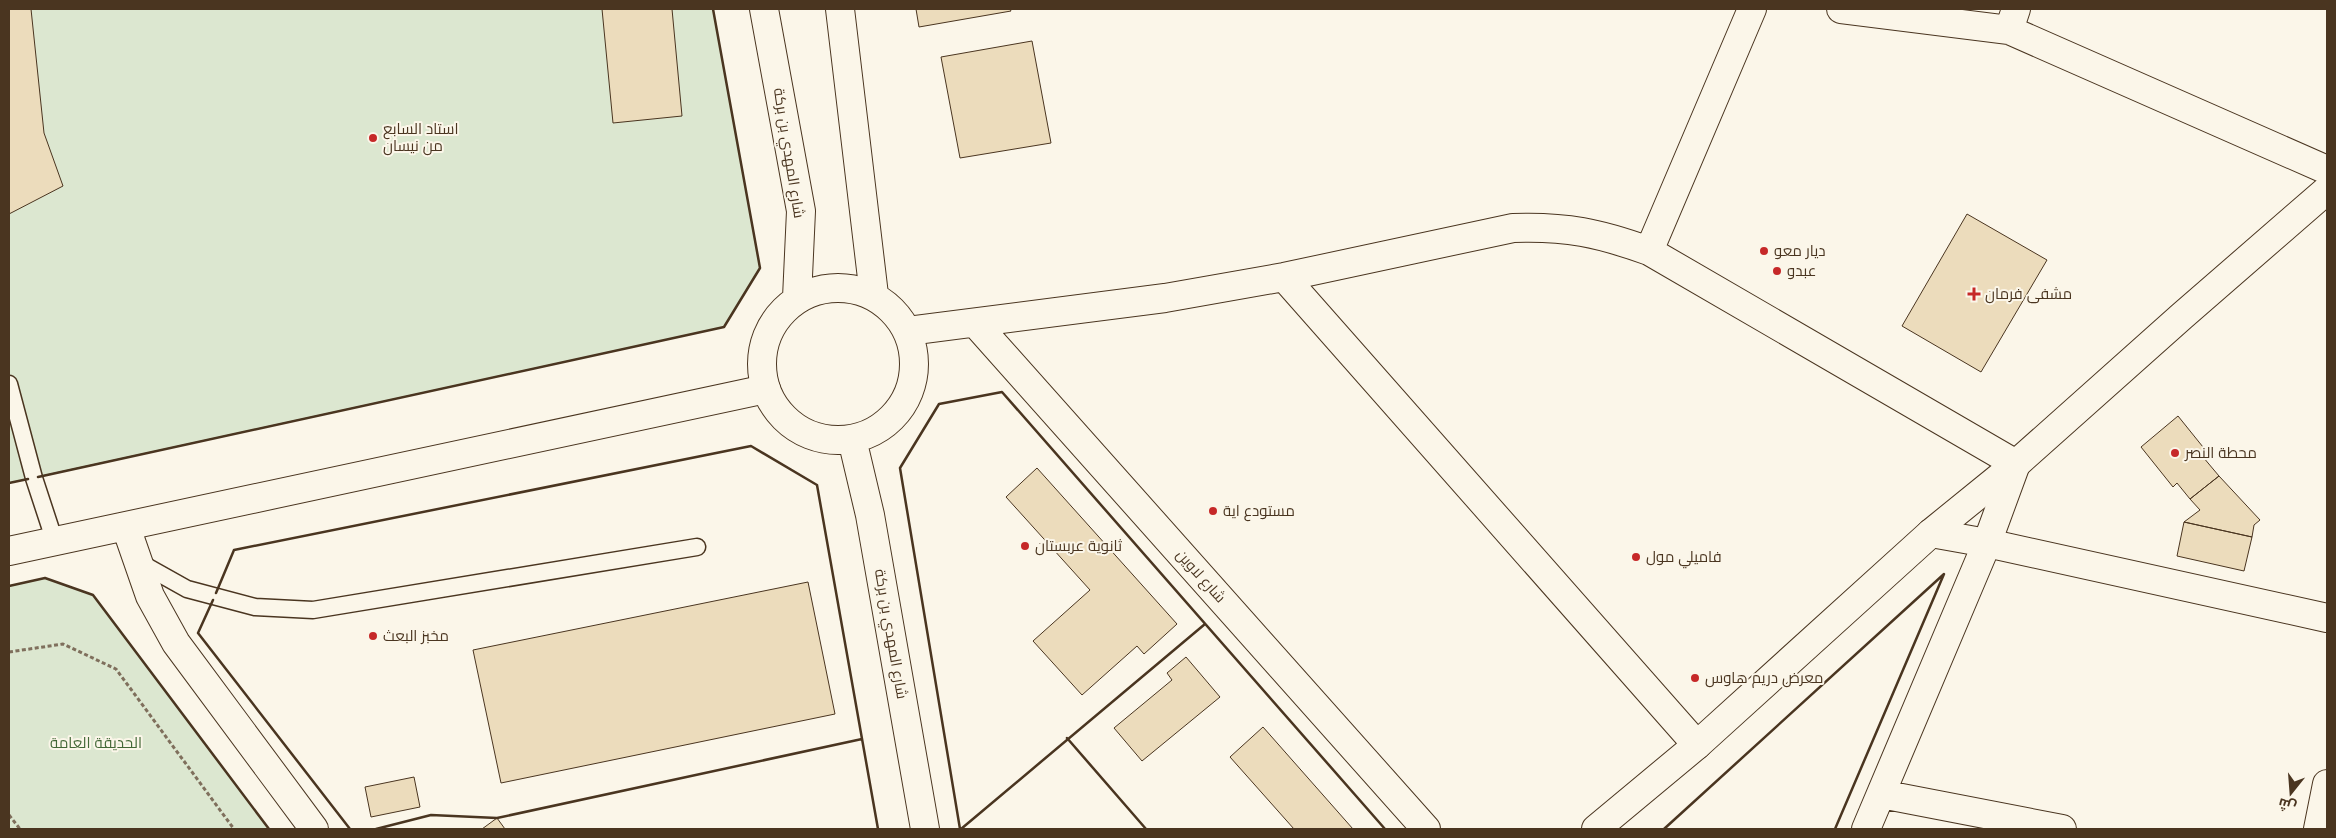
<svg xmlns="http://www.w3.org/2000/svg" width="2336" height="838" viewBox="0 0 2336 838" font-family="'DM Sans',Cairo,sans-serif">
  <style>
    .green { fill: #dce7d0; stroke: #887966 }
    .building { fill: #ecdcbc; stroke: #4a3520 }
    .lines { fill: none; stroke-linecap: round; stroke-linejoin: round }
    .service-casing { stroke: #4a3520; stroke-width: 19 }
    .minor-casing { stroke: #4a3520; stroke-width: 30 }
    .tertiary-casing { stroke: #4a3520; stroke-width: 30 }
    .trunk-casing { stroke: #4a3520; stroke-width: 30 }
    .path { stroke: #7f6f5c; stroke-width: 3; stroke-dasharray: 4 2.5; stroke-linecap: butt }
    .service { stroke: #fbf6e9; stroke-width: 16 }
    .minor { stroke: #fbf6e9; stroke-width: 28 }
    .tertiary { stroke: #fbf6e9; stroke-width: 28 }
    .trunk { stroke: #fbf6e9; stroke-width: 28 }
    .wall { stroke: #4a3520; stroke-width: 2.5 }
    .poi-dot { fill: #c62828; stroke: #fbf6e9; stroke-width: 2 }
    .labels { text-anchor: middle; dominant-baseline: central; stroke-width: 4; stroke-linejoin: round; paint-order: stroke }
    .poi-label { font-size: 15px; fill: #4a3520; stroke: #fbf6e9; text-anchor: start }
    .street-label { font-size: 15px; fill: #4a3520; stroke: #fbf6e9 }
    .park-label { font-size: 15px; fill: #436837; stroke: #fbf6e9 }
  </style>
  <rect width="100%" height="100%" fill="#fbf6e9"/>
  <path class="green" d="M9,9H713L760,268L724,327L9,483Z
    M45,578L93,595L269,829H9V586Z"/>
  <path class="building" d="M9,9H31L44,133L63,186L9,214Z
    M602,9H672L682,116L613,123Z
    M916,9H1010L1011,11L919,27Z
    M1032,41L1051,143L960,158L941,57Z
    M1967,214L2047,260L1981,372L1902,326Z
    M2178,416L2207,452L2203,457L2219,476L2190,499L2177,483L2173,487L2141,447Z
    M1037,468L1177,624L1144,654L1137,646L1082,695L1033,641L1090,590L1006,497Z
    M2219,476L2260,520L2254,525L2252,537L2184,522L2200,510L2190,499Z
    M2184,522L2252,537L2244,571L2177,556Z
    M808,582L835,714L501,783L473,650Z
    M1186,657L1220,697L1142,761L1114,728L1172,680L1167,673Z
    M1263,727L1353,829H1294L1230,757Z
    M414,777L420,807L371,817L365,787Z
    M497,818L505,829H482Z"/>
  <g class="lines">
    <defs>
      <path id="service" d="M9,384L34,478L55,542
        M137,561L187,589L255,607L313,610L697,547"/>
      <path id="minor" d="M1841,9L2009,30L2327,170
        M2009,30L2016,9
        M1649,251L1752,9
        M1284,277L1697,745
        M976,324L1426,829
        M908,331L1165,298L1284,277L1513,228C1566,226 1599,233 1649,251L2016,464L1987,543L1866,829
        M126,527L150,596L176,643L314,829
        M1931,533L1987,543L2327,618
        M9,551L766,389
        M1881,794L2062,829
        M2318,829L2327,784"/>
      <path id="tertiary" d="M764,9L801,211L797,298
        M840,9L874,295
        M762 364a76 76 0 1 1 152 0a76 76 0 1 1-152 0Z
        M852,439L870,515L925,829"/>
      <path id="trunk" d="M1596,829L1697,745L1931,533L2016,464L2182,316L2327,190"/>
    </defs>
    <use href="#service" class="service-casing"/>
    <use href="#minor" class="minor-casing"/>
    <use href="#tertiary" class="tertiary-casing"/>
    <use href="#trunk" class="trunk-casing"/>
    <path class="path" d="M9,652L63,644L116,669L234,829
      M9,815L20,829"/>
    <use href="#service" class="service"/>
    <use href="#minor" class="minor"/>
    <use href="#tertiary" class="tertiary"/>
    <use href="#trunk" class="trunk"/>
    <path class="wall" d="M38,477L724,327L760,268L713,9
      M9,483L28,479
      M9,586L45,578L93,595L269,829
      M216,593L234,550L751,446L817,485L878,829
      M213,600L198,633L350,829
      M1067,738L1146,829
      M376,829L431,815L497,818L862,739
      M960,829L900,468L939,404L1002,392L1385,829
      M961,829L1205,624
      M1664,829L1944,574L1835,829"/>
  </g>
  <g class="poi-dot">
    <circle cx="373" cy="138" r="5"/>
    <circle cx="1764" cy="251" r="5"/>
    <circle cx="1777" cy="271" r="5"/>
    <path d="M1971.5 286.5h5v5h5v5h-5v5h-5v-5h-5v-5h5z"/>
    <circle cx="2175" cy="453" r="5"/>
    <circle cx="1213" cy="511" r="5"/>
    <circle cx="1025" cy="546" r="5"/>
    <circle cx="1636" cy="557" r="5"/>
    <circle cx="373" cy="636" r="5"/>
    <circle cx="1695" cy="678" r="5"/>
  </g>
  <g class="labels">
    <g class="poi-label">
      <text x="383" y="129">استاد السابع<tspan x="383" dy="17">من نيسان</tspan></text>
      <text x="1774" y="251">ديار معو</text>
      <text x="1787" y="271">عبدو</text>
      <text x="1985" y="294">مشفى فرمان</text>
      <text x="2185" y="453">محطة النصر</text>
      <text x="1223" y="511">مستودع اية</text>
      <text x="1035" y="546">ثانوية عربستان</text>
      <text x="1646" y="557">فاميلي مول</text>
      <text x="383" y="636">مخبز البعث</text>
      <text x="1705" y="678">معرض دريم هاوس</text>
    </g>
    <g class="street-label">
      <text transform="translate(789 153) rotate(81)">شارع المهدي بن بركة</text>
      <text transform="translate(1201 576) rotate(48)">شارع لاوين</text>
      <text transform="translate(891 634) rotate(80)">شارع المهدي بن بركة</text>
    </g>
    <g class="park-label">
      <text x="96" y="743">الحديقة العامة</text>
    </g>
  </g>
  <rect width="2336" height="838" fill="none" stroke="#4a3520" stroke-width="20"/>
  <g transform="translate(2291 793) rotate(197)" stroke="#fbf6e9" stroke-width="4" paint-order="stroke">
  <path d="M0-4L9 19L0 12L-9 19Z" fill="#4a3520"/>
  <text y="-8" font-size="14" font-weight="bold" text-anchor="middle" fill="#4a3520">ش</text>
  </g>
</svg>
